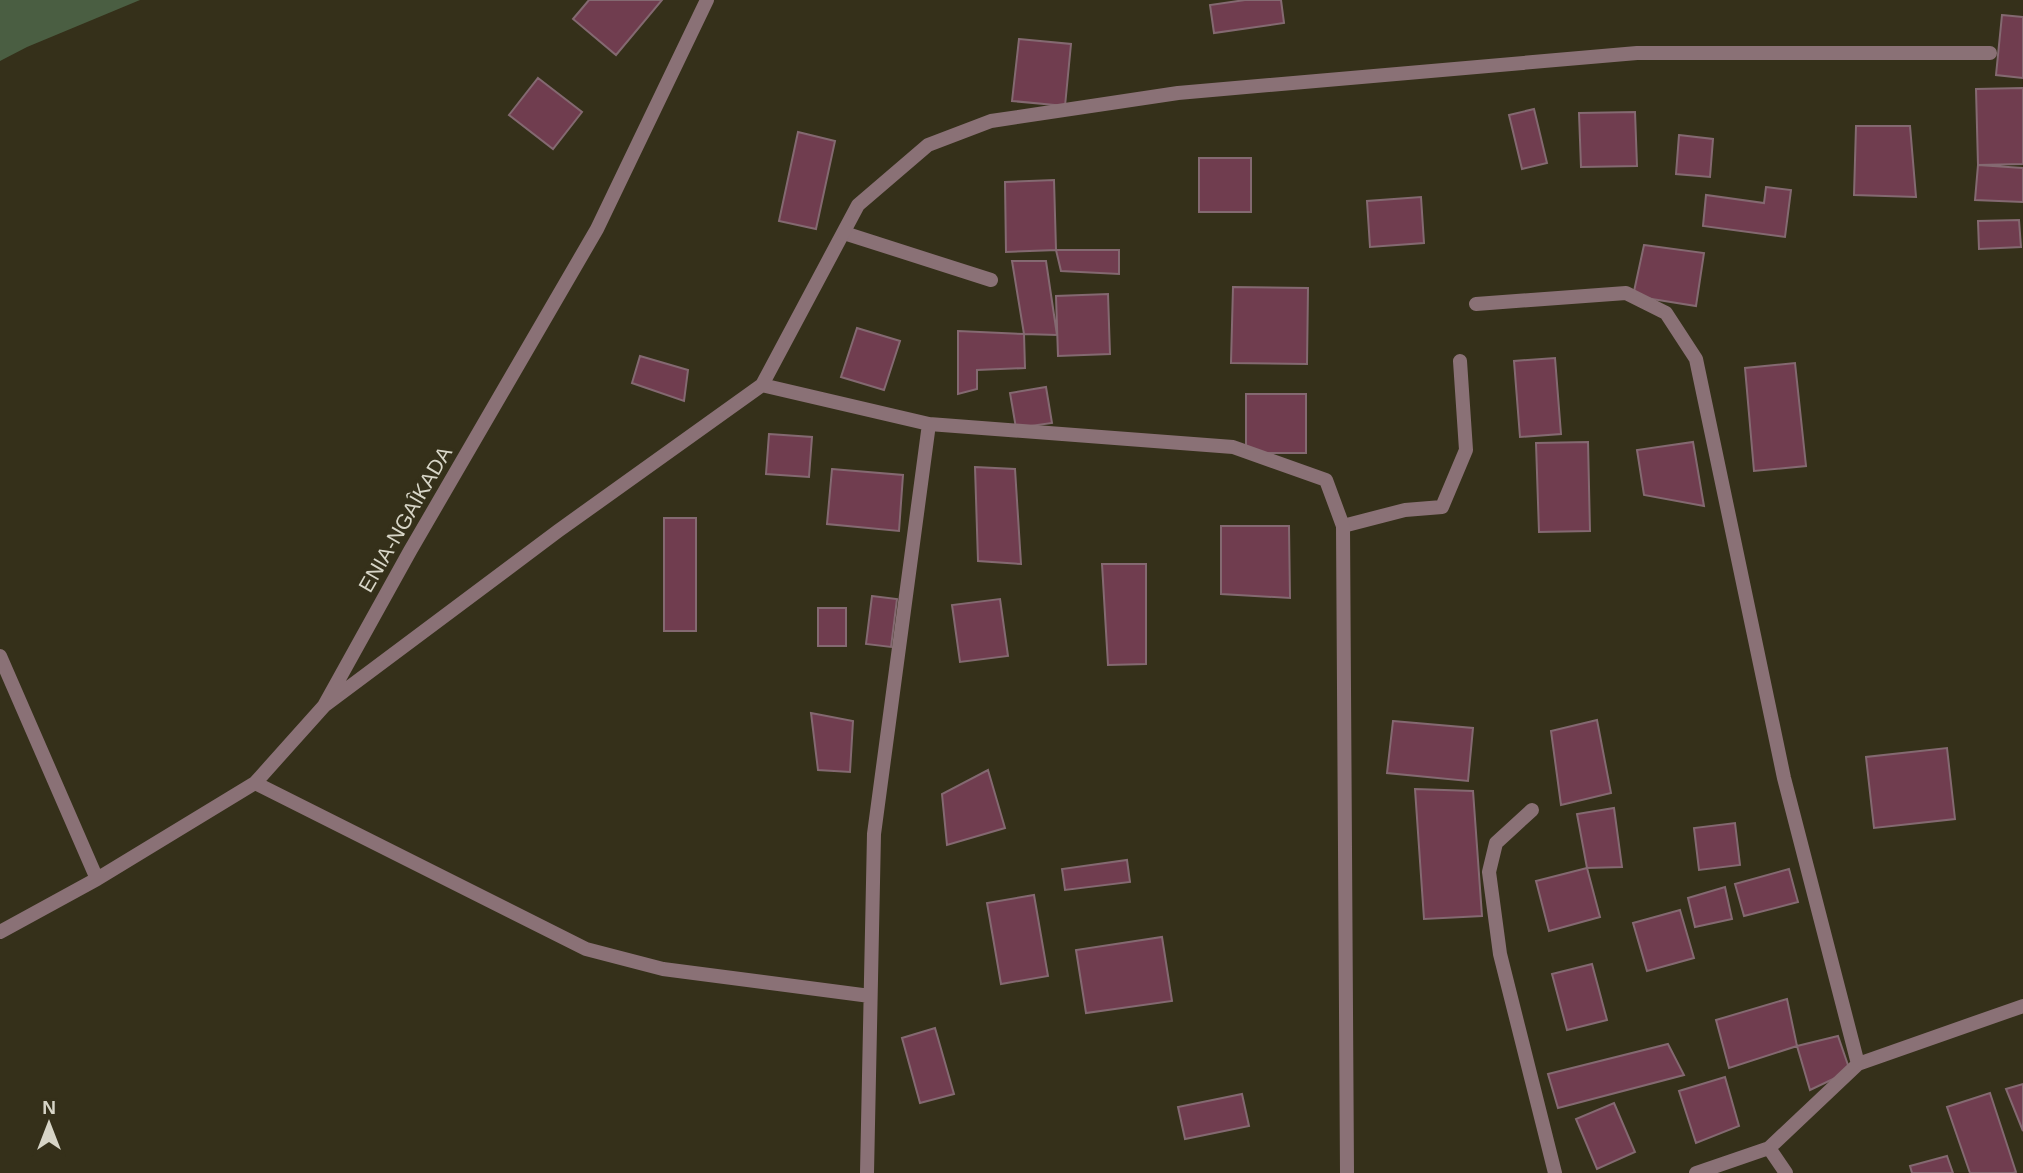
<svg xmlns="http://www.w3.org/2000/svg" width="2023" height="1173" viewBox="0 0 2023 1173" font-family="Helvetica,sans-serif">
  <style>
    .green { fill: #4a5e42 }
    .building { fill: #703d4f; stroke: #846971; stroke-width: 2 }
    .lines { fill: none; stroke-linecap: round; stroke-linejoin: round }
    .lane { stroke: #8a7176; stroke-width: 14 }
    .street { stroke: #8a7176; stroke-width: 14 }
    .labels { text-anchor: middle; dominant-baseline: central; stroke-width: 7; stroke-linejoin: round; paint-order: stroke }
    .street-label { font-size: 21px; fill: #d7d5c7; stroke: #35301a }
  </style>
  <rect width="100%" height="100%" fill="#35301a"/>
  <path class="green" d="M0,0H140L27,47L0,61Z"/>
  <path class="building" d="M589,0H662L616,55L573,19Z
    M1245,0H1281L1284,23L1214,33L1210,5Z
    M2002,15L2023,17V78L1996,75Z
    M1019,39L1071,44L1065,106L1012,101Z
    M538,78L582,112L553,149L509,115Z
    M2023,88V164L1978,165L1976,89Z
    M1534,109L1547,163L1522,169L1509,115Z
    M1635,112L1637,166L1581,167L1579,113Z
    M1856,126H1910L1916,197L1854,195Z
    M798,132L835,141L816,229L779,221Z
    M1679,135L1713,139L1710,177L1676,174Z
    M1199,158H1251V212H1199Z
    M1978,165L2023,168V202L1975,200Z
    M1054,180L1056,250L1006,252L1005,182Z
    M1766,187L1791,190L1785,237L1703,226L1706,195L1764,203Z
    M1421,197L1424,243L1370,247L1367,201Z
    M2019,220L2021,247L1979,249L1978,221Z
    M1644,245L1704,253L1696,306L1633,296Z
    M1056,250H1119V274L1061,271Z
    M1012,261H1046L1057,335L1024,334Z
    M1233,287L1308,288L1307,364L1231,363Z
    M1108,294L1110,354L1058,356L1056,296Z
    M857,328L900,341L884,390L841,377Z
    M958,331L1024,334L1025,368L977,370V389L958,394Z
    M640,356L688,370L684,401L632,383Z
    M1555,358L1561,434L1520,437L1514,361Z
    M1795,363L1806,466L1754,471L1745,368Z
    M1046,387L1052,423L1016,428L1010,393Z
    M1246,394H1306V453H1246Z
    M769,434L812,437L809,477L766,474Z
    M1588,442L1590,531L1539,532L1536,443Z
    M1693,442L1704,506L1644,495L1637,450Z
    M975,467L1015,469L1021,564L978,561Z
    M832,469L903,475L899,531L827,524Z
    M664,518H696V631H664Z
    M1221,526H1289L1290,598L1221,594Z
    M1102,564H1146V664L1108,665Z
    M872,596L897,599L891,647L866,644Z
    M1000,599L1008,656L960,662L952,605Z
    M818,608H846V646H818Z
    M811,713L853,721L850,772L818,770Z
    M1597,720L1611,793L1561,805L1551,731Z
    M1393,721L1473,728L1468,781L1387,773Z
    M1947,748L1955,819L1874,828L1866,757Z
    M988,770L1005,828L947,845L942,794Z
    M1415,789L1473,791L1482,916L1424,919Z
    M1614,808L1622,867L1587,868L1577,814Z
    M1735,823L1740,865L1699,870L1694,828Z
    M1127,860L1130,882L1065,890L1062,869Z
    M1587,868L1600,917L1549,931L1536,881Z
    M1789,869L1798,902L1744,916L1735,884Z
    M1725,887L1732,919L1695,927L1688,898Z
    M1034,895L1048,976L1001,984L987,903Z
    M1680,910L1694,958L1647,971L1633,923Z
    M1162,937L1172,1001L1086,1013L1076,950Z
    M1592,964L1607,1020L1567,1030L1552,974Z
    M1787,999L1797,1046L1729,1068L1716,1020Z
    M935,1028L954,1094L920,1103L902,1038Z
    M1838,1036L1850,1071L1810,1090L1797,1046Z
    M1668,1044L1684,1075L1558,1108L1548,1074Z
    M1725,1077L1739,1126L1696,1143L1679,1091Z
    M2023,1084V1131L2006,1089Z
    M1990,1093L2016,1172L2013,1173H1970L1947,1107Z
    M1242,1094L1249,1126L1185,1139L1178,1107Z
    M1614,1103L1635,1152L1597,1169L1576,1119Z
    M1947,1156L1953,1173H1912L1910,1166Z"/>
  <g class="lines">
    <path class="lane" d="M844,233L991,280
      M1343,526L1405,510L1442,507L1466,450L1460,361"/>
    <path class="street" d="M1476,304L1626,293L1666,313L1696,359L1784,778L1858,1064
      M762,385L929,424L1233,447L1326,480L1343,526L1347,1173
      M0,656L97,879
      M324,706L558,531L762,385L858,205L928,145L991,121L1178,93L1637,53H1990
      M255,783L586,949L663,969L870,996
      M1532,810L1496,843L1489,872L1500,954L1555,1173
      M0,932L97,879L255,783L324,706L410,551L597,229L707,0
      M1769,1148L1786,1173
      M867,1173L874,834L929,424
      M1696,1173L1769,1148L1858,1064L2023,1006"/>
  </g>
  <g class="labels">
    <g class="street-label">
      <text transform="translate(405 519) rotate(-60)">ENIA-NGAÎKADA</text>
    </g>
  </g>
  <g transform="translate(49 1124)" stroke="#35301a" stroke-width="5" paint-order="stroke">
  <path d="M0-5L12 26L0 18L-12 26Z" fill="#d7d5c7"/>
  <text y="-10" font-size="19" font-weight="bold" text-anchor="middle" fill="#d7d5c7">N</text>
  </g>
</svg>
